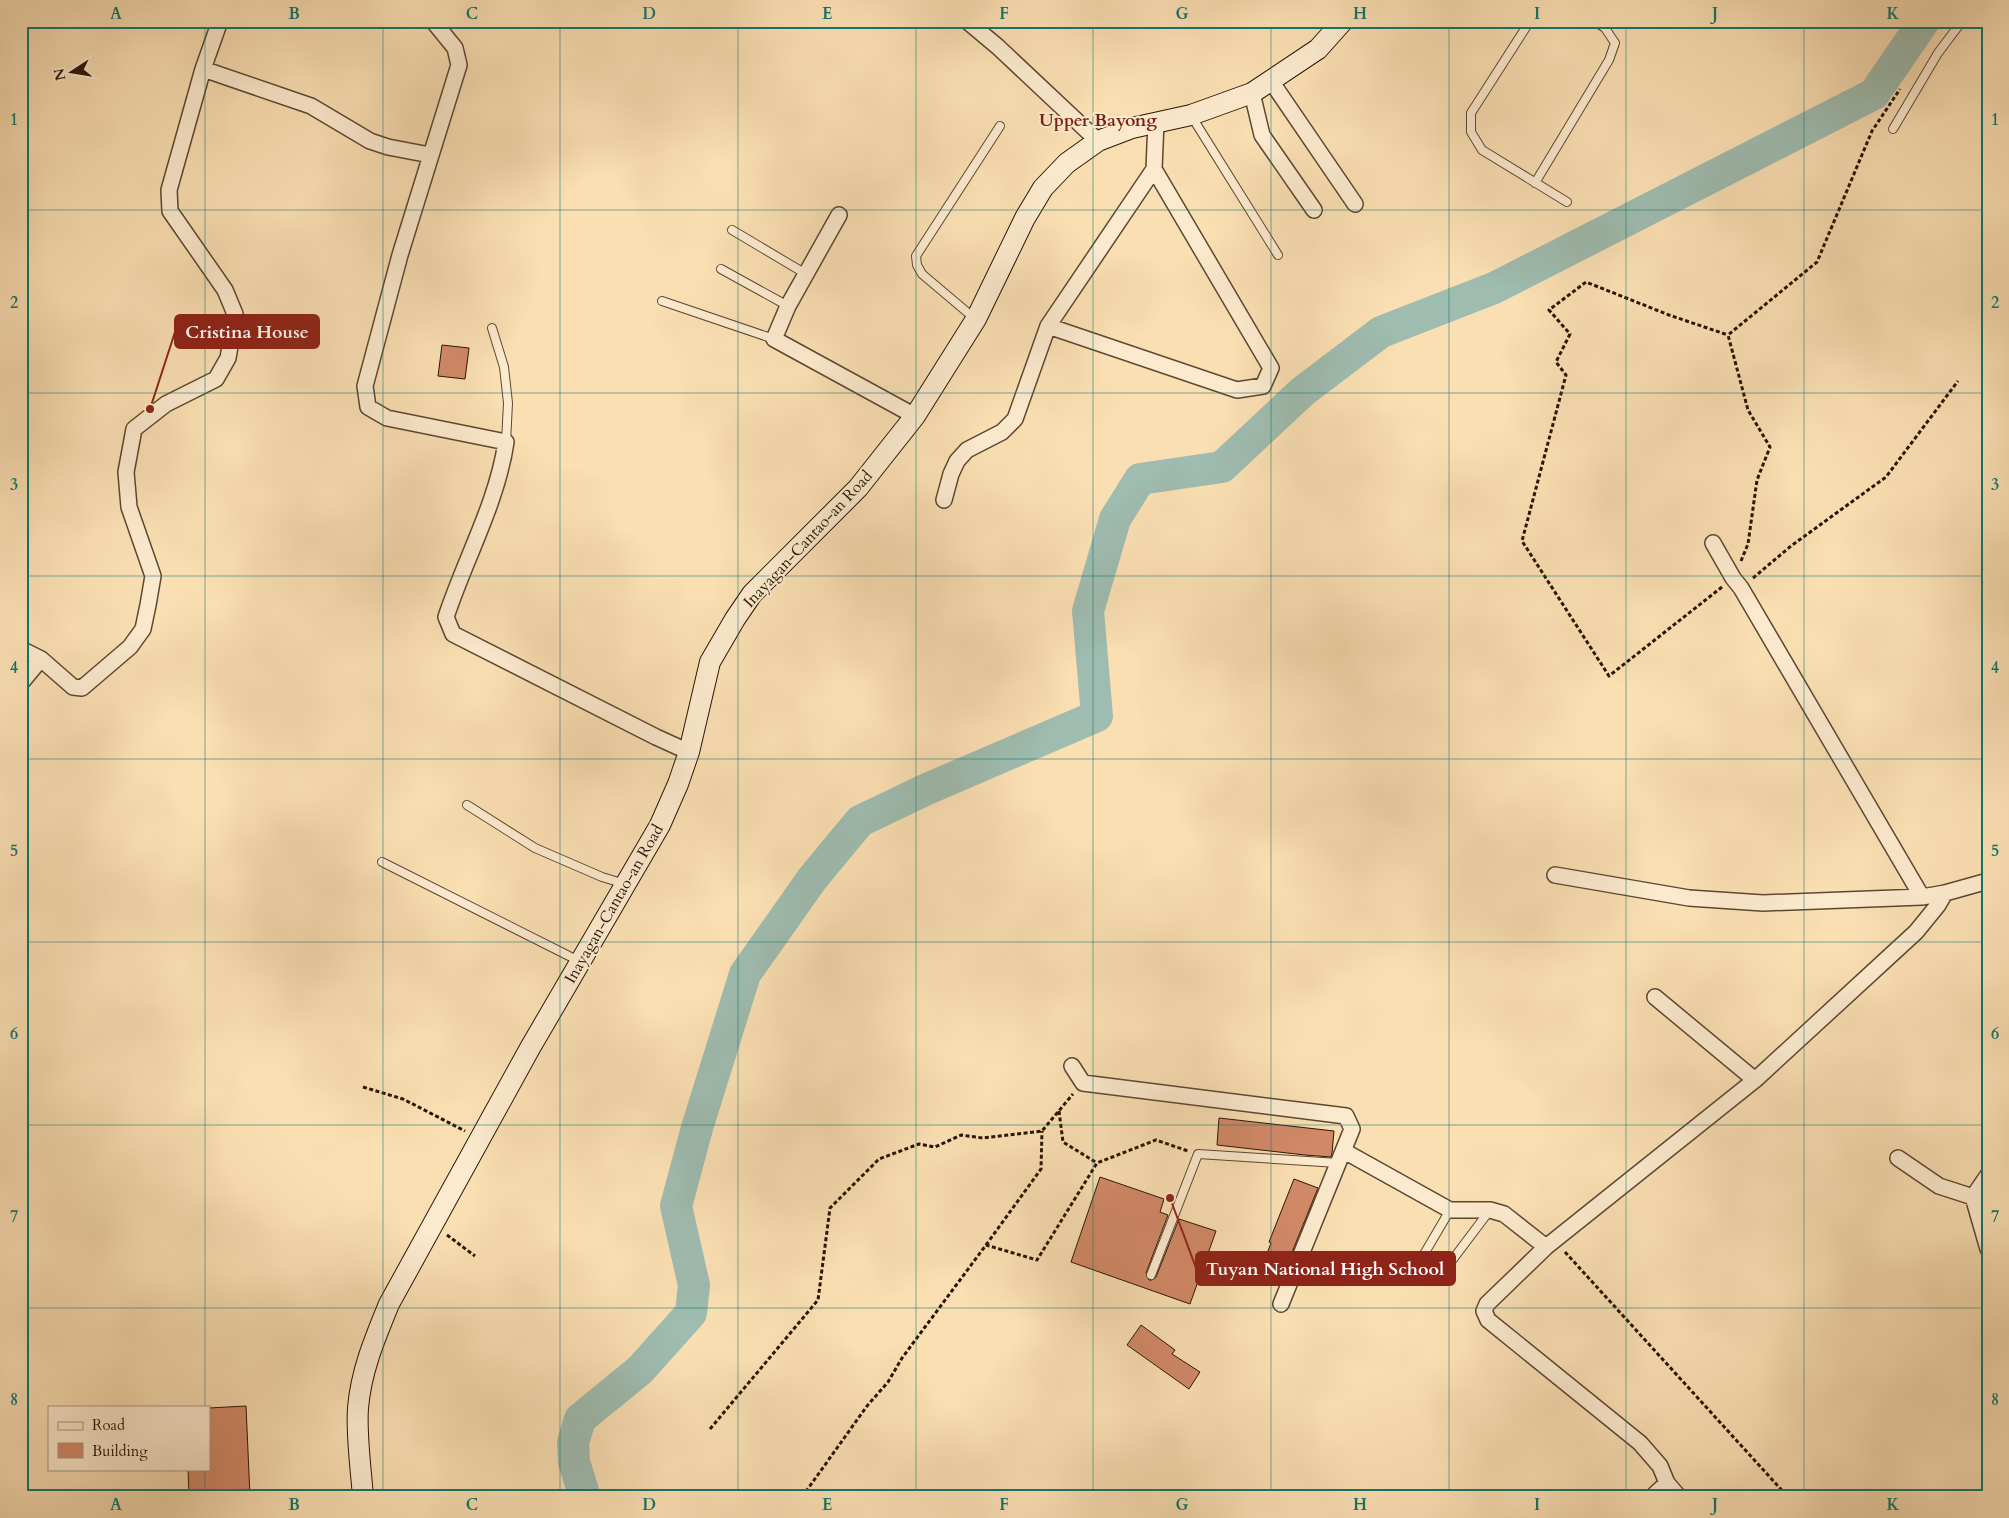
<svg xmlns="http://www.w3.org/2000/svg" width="2009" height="1518" viewBox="0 0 2009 1518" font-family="Cardo,serif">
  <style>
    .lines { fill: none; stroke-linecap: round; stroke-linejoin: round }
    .river { stroke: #9ebcb0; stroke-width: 32 }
    .building { fill: #d28968; stroke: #291404 }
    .lane-casing { stroke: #5d4730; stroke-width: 10 }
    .street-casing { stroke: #5d4730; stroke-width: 18 }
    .secondary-casing { stroke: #291404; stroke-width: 22 }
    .path { stroke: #291404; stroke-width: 3; stroke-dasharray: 4 2.5; stroke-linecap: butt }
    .lane { stroke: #fceace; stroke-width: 8 }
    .street { stroke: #fceace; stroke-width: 15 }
    .secondary { stroke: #fceace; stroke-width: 20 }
    .grid { fill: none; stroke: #0f766e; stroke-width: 1; stroke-opacity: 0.55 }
    .labels { text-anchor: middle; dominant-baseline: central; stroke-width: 4; stroke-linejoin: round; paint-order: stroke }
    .street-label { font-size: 16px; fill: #291404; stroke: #fceace }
    .neighbourhood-label { font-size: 18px; font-weight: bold; fill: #7a1f14; stroke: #fceace }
    .leader { fill: none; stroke: #8f2418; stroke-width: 2 }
    .callout-dot { fill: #8f2418; stroke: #fceace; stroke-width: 2 }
    .callout { fill: #8f2418; stroke: #8f2418; stroke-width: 2 }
    .callout-label { font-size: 18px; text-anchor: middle; font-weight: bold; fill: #fff }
    .neatline { fill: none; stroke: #0f766e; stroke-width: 2 }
    .grid-label { font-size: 16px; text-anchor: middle; font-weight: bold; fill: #0f766e }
  </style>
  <rect width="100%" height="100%" fill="#fadfb3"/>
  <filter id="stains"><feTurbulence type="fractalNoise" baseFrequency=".004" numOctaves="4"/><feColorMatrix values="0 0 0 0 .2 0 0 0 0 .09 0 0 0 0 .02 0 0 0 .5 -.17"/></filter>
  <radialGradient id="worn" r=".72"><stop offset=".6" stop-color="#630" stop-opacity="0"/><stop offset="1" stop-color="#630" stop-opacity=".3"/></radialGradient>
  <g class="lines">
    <path class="river" d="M585,1497L574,1462L573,1443L580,1419L640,1370L691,1313L694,1285L676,1206L697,1128L745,974L812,879L860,821L927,789L1097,716L1088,611L1115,519L1140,479L1222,467L1302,392L1381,332L1494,288L1874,94L1924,21"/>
  </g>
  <path class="building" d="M442,345L469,348L465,379L438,376Z
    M1219,1118L1334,1131L1332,1153L1331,1157L1305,1155L1217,1145Z
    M1100,1177L1164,1199L1160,1212L1168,1215L1146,1273L1149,1280H1152L1156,1277L1179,1219L1216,1231L1190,1304L1071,1262Z
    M1294,1179L1318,1188L1282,1277L1261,1269L1271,1243L1269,1242Z
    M1141,1325L1175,1350L1172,1354L1200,1372L1189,1389L1127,1345Z
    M246,1406L250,1497H189L188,1469H209V1408Z"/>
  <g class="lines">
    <defs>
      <path id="lane" d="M1530,21L1471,113V132L1482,150L1567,202
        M1192,117L1278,255
        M1893,129L1938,53L1962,21
        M1535,183L1609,60L1615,43L1605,28L1594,21
        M732,230L806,274
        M721,269L788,306
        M662,301L774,339
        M974,318L922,274L917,265L916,256L1000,126
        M492,328L504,367L508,403L506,442
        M467,805L535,848L602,877L625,884
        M382,862L579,961
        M1450,1210L1420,1261L1421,1269L1434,1280L1438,1279L1490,1210
        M1151,1275L1198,1154L1338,1163"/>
      <path id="street" d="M433,21L455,48L459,65L400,255L365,386L368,407L387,418L506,442C497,503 465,559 446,617L453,634L656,737L689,752
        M967,21L998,47L1098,141
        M203,69L311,106L370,141L388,147L430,155
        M1271,81L1355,204
        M1252,93L1262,135L1314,210
        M1154,169L1156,122
        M839,215L788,306L774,339L915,416
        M944,500L951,474L957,461L967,450L1002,432L1015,419L1048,326L1154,169L1271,368L1263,386L1237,390L1048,326
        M1713,543L1733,578L1741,588L1922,897L1945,893
        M21,649L41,659L73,687L82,688L130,647L143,629L148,605L153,576L129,507L126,472L134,429L166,404L216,379L228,358L232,335L235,314L225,290L170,211L169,190L203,69L220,21
        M21,683L41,659
        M1555,875L1689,898L1763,903L1922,897
        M1655,997L1755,1080
        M1072,1066L1083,1083L1346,1116L1352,1129L1281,1304
        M1344,1151L1450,1210H1490L1504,1214L1546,1247
        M1898,1158L1939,1186L1973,1197
        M1988,1175L1973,1197L1988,1249
        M1652,1497L1667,1483
        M1679,1497L1667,1483L1660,1466L1640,1443L1488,1320L1484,1311L1487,1304L1546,1247L1755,1080L1916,932L1938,905L1945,893L1988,881"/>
      <path id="secondary" d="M363,1497C361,1470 356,1434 358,1408C361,1371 375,1338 389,1304L530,1048L660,825L678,784L689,752L710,662L735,619L752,594L858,488L915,416L976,319L1025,218L1043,188L1067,163L1098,141L1132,128L1191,115L1252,93L1318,49L1343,21"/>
    </defs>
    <use href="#lane" class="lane-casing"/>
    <use href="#street" class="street-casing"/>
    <use href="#secondary" class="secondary-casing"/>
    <path class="path" d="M1741,561L1748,544L1757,480L1770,447L1748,410L1728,335L1817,262L1872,131L1900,89
      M1753,578L1791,546L1886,477L1958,381
      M1722,587L1609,676L1522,541L1566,375L1556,362L1570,334L1549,310L1586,282L1669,315L1728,335
      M363,1087L403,1099L465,1131
      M1059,1111L1063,1142L1097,1163
      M447,1235L475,1256
      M986,1245L1041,1169L1042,1131
      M1565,1252L1788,1497
      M710,1429L818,1300L830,1208L879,1159L919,1144L935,1147L961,1135L983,1138L1042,1131L1073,1094
      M802,1497L867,1406L888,1382L902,1358L986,1245L1037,1260L1097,1163L1156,1140L1188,1151"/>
    <use href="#lane" class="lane"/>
    <use href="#street" class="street"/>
    <use href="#secondary" class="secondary"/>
  </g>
  <path class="grid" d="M205,21V1407M383,21V1497M560,21V1497M738,21V1497M916,21V1497M1093,21V1497M1271,21V1497M1449,21V1497M1626,21V1497M1804,21V1497M21,210H1988M21,393H1988M21,576H1988M21,759H1988M21,942H1988M21,1125H1988M21,1308H1988M205,1469V1497"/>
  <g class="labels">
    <g class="street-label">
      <text transform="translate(808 539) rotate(-47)">Inayagan-Cantao-an Road</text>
      <text transform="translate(614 904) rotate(-60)">Inayagan-Cantao-an Road</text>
    </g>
    <g class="neighbourhood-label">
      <text x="1098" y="120">Upper Bayong</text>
    </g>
  </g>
  <path class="leader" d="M150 409L175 332M1170 1198L1196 1268"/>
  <g class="callout-dot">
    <circle cx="150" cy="409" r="5"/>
    <circle cx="1170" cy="1198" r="5"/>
  </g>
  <g class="callout">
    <rect x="175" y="315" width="144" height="33" rx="5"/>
    <rect x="1196" y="1252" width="259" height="33" rx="5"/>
  </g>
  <g class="callout-label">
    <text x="247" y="338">Cristina House</text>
    <text x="1325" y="1275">Tuyan National High School</text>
  </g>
  <rect width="2009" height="1518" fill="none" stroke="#fadfb3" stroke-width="55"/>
  <rect x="48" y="1406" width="162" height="65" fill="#fceace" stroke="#a8947d"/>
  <rect x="58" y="1422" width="25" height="8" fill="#fceace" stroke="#a8947d"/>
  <text x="92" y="1430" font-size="15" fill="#291404">Road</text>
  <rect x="58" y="1443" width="25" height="15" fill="#d28968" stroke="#a8947d"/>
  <text x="92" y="1456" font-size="15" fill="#291404">Building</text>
  <g transform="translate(72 72) rotate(258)" stroke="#fceace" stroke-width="4" paint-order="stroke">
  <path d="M0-4L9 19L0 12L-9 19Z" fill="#291404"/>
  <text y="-8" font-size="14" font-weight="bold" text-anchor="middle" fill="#291404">N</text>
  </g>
  <rect x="28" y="28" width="1954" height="1462" class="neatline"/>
  <g class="grid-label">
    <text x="116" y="19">A</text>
    <text x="294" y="19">B</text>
    <text x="472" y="19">C</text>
    <text x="649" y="19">D</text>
    <text x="827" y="19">E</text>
    <text x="1004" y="19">F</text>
    <text x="1182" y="19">G</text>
    <text x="1360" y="19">H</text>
    <text x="1537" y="19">I</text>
    <text x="1715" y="19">J</text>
    <text x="1893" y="19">K</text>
    <text x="14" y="125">1</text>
    <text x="1995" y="125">1</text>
    <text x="14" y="308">2</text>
    <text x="1995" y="308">2</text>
    <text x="14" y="490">3</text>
    <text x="1995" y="490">3</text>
    <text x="14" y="673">4</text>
    <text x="1995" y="673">4</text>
    <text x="14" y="856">5</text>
    <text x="1995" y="856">5</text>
    <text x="14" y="1039">6</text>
    <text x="1995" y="1039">6</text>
    <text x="14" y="1222">7</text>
    <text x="1995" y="1222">7</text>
    <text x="14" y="1405">8</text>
    <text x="1995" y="1405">8</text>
    <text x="116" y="1510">A</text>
    <text x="294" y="1510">B</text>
    <text x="472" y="1510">C</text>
    <text x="649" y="1510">D</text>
    <text x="827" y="1510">E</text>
    <text x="1004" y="1510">F</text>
    <text x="1182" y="1510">G</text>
    <text x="1360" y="1510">H</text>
    <text x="1537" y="1510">I</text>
    <text x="1715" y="1510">J</text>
    <text x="1893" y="1510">K</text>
  </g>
  <rect width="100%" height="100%" filter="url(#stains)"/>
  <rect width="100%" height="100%" fill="url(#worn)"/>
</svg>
